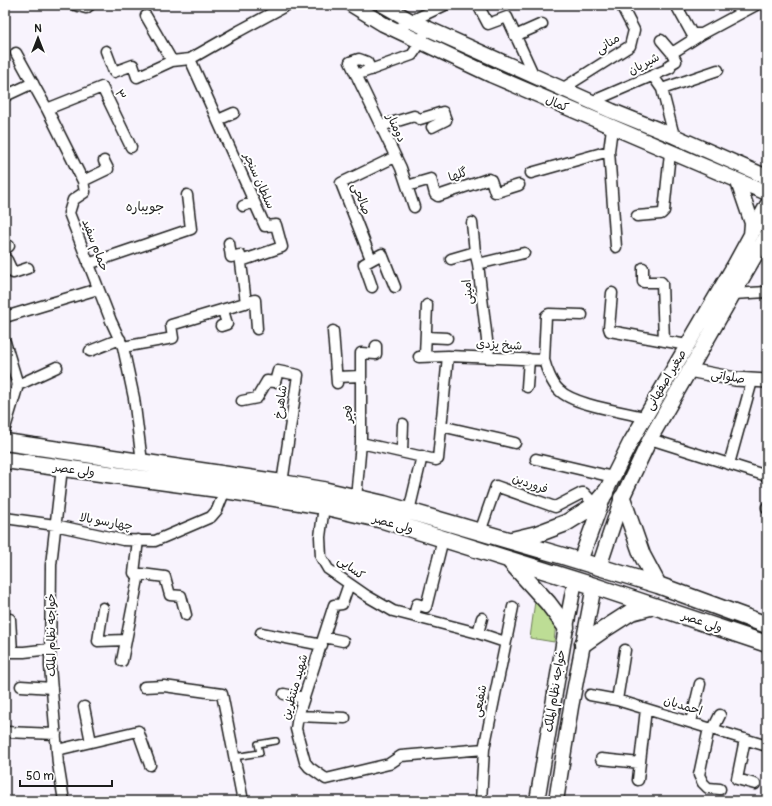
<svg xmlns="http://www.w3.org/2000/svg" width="772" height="806" viewBox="0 0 772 806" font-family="Pangolin,'Playpen Sans Arabic',sans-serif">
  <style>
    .green { fill: #bddd95; stroke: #6c7c58 }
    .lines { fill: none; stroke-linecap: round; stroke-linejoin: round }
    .service-casing { stroke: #1c1c1c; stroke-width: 8 }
    .minor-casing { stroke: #1c1c1c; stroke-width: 13 }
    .tertiary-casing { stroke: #1c1c1c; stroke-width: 16 }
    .secondary-casing { stroke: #1c1c1c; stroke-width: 17 }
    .primary-casing { stroke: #1c1c1c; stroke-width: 19 }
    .service { stroke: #fff; stroke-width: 5 }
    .minor { stroke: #fff; stroke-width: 10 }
    .tertiary { stroke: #fff; stroke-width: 13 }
    .secondary { stroke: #fff; stroke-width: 14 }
    .primary { stroke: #fff; stroke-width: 16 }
    .labels { text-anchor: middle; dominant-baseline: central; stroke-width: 4; stroke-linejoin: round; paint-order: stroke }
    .street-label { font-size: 12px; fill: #1c1c1c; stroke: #fff }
    .neighbourhood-label { font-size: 13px; fill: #1c1c1c; stroke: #fff }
  </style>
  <rect width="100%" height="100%" fill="#f8f3fd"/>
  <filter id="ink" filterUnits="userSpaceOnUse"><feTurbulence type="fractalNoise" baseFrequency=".025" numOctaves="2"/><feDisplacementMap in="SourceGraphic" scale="8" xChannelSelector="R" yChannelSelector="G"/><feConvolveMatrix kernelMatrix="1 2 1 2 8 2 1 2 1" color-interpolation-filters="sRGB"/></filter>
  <g filter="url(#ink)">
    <path class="green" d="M535,601L546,610L556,622L554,642L530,638Z"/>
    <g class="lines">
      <defs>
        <path id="service" d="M234,757L260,753L258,744L276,741"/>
        <path id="minor" d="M75,5L86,8L90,5
          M478,5L488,24L507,17L534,76
          M676,5L692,34H702
          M146,16L172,61
          M396,30L411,21L445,5
          M515,36L542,24
          M661,40L672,53
          M106,51L114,72L133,65L137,77L172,61L190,59L239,31L287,5
          M16,53L47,109L83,181L85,192L73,200L69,213L111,321L123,347L134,398L142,462
          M190,59L265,226L276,225L282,247L241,261
          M371,70L367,62L359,59L350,62L401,168L414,207
          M356,75L412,55L421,42L427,27
          M653,76L662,89L674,136
          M562,89L630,46L634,30L621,5
          M662,89L718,70
          M5,96L33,83
          M591,102L670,68L669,65L676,61L672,53L702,34L756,5
          M47,109L102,87L131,147
          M218,120L234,113
          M381,126L414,116L420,119L443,112L446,120L432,127
          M612,128L609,151L616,247
          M531,173L609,151
          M83,181L108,169L104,161
          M407,186L431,179L435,194L438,196L488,179L491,180L495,192H497L519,185
          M243,206L254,202
          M637,216L661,214L664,211L670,153
          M472,223L475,252L478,264L489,357
          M229,243L231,257L240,255L246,303
          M5,249L9,246
          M371,259L341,183L395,157
          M451,259L475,252
          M7,260L13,273L28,268
          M88,264L191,229L187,195
          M478,264L524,253
          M643,268V282H661L662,283L664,341
          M372,287L364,264L382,254L395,287
          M612,293L609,328L610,331L687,345
          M733,294L767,292
          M5,317L98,289
          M221,326L227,324L223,310
          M333,331L337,383
          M427,337L447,338
          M5,342L18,385L5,428
          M123,347L173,338L171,325L255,300L257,329
          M90,351L120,339
          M425,356L427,305
          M419,357L448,356
          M544,360L546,316L549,314L582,315
          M337,377L361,376
          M18,385L57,367
          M527,387L529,359
          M242,401L257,398L267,381L275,382L278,371L298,375L282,483
          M441,426L515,443
          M650,439L767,476
          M361,443L436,460L438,459L448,356L544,360C546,368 552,384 559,390C573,405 624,412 644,417
          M402,452L403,424
          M536,459L613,477
          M729,464L752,381
          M62,468L51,565L50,666L58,764L64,801
          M356,498L361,443V353L376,354V346
          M324,506L320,537L321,557L328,569L367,596L393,611L478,633L505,642
          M767,508V507
          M409,511L422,456
          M5,518L55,525L123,540L155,541L211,517L217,510L225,490
          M480,532L496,486L555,507L582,493H584L595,505
          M138,540L134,573L165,577L170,595L181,596L186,615
          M349,584L342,604L334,605L298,716L296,729L305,762L309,767L326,779L389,764L401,756L484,749
          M103,608L98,641L126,640
          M414,616L417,604L426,607L443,539
          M10,619L12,652
          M261,633L322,645
          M478,633L482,618
          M324,637L343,641
          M5,652H24L50,649
          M122,661L139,574
          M21,686L52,688
          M144,687L164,686L222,694L243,801
          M284,694L304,698
          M590,695L617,700L767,746
          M617,700L625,650
          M84,707L91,742
          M298,716L345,718
          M691,722L700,684
          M709,728L699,775L703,783L708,788L720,789
          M713,729L720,715
          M5,732L56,734
          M745,739L737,779L755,784
          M57,750L138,731L150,765
          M601,759L640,763
          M638,780L646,709
          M481,801L484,749L513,607"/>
        <path id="tertiary" d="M689,370L735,379L767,381"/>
        <path id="secondary" d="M352,5L383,24L491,75L767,193
          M383,5L411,21L612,111L674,136L767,177
          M738,182L752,223L751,235
          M580,561L605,493L630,443L735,264L767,205
          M599,567L622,498L650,439L767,235
          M537,801L566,627L575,581
          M556,801L571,707L594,586"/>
        <path id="primary" d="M5,442L282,483L323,490L384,504L563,556L658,585L767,625
          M5,460L225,490L318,505L383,520L594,586L767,644
          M622,498L642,555L658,585
          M512,540L537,534L566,523L595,505L605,493
          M509,560L548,603L566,627
          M583,644L603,630L631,612L654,606"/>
      </defs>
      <use href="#service" class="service-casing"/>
      <use href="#minor" class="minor-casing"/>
      <use href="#tertiary" class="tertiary-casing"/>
      <use href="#secondary" class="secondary-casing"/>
      <use href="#primary" class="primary-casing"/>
      <use href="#service" class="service"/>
      <use href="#minor" class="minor"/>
      <use href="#tertiary" class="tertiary"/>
      <use href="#secondary" class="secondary"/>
      <use href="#primary" class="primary"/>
    </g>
  </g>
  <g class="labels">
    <g class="street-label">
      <text transform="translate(608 44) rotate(-33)">منانی</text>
      <text transform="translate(644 64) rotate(-27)">شیریان</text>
      <text transform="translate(120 95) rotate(64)">۳</text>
      <text transform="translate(557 104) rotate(23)">کمال</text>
      <text transform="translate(396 128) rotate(65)">دومنار</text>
      <text transform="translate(458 175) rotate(-19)">گلها</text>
      <text transform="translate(259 181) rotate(66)">سلطان سنجر</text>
      <text transform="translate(361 199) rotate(68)">صالحی</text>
      <text transform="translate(95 245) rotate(69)">حمام سفید</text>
      <text transform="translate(468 292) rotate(-96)">امینی</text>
      <text transform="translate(499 345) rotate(3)">شیخ یزدی</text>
      <text transform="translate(728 377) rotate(9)">صلواتی</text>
      <text transform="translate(666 380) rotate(-59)">صغیر اصفهانی</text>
      <text transform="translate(281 402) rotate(-82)">شاهرخ</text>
      <text transform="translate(348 414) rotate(-90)">فجر</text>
      <text transform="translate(74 470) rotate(8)">ولی عصر</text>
      <text transform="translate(530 484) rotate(20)">فروردین</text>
      <text transform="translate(106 522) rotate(10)">چهارسو بالا</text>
      <text transform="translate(393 524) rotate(16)">ولی عصر</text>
      <text transform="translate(351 568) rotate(37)">کسایی</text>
      <text transform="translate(702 622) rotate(19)">ولی عصر</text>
      <text transform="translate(51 635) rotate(-90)">خواجه نظام الملک</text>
      <text transform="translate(295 687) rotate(-74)">شهید منتظرین</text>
      <text transform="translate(555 691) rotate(-81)">خواجه نظام الملک</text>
      <text transform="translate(480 701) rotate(-79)">شفیعی</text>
      <text transform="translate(683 706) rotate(17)">احمدیان</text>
    </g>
    <g class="neighbourhood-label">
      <text x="145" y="207">جویباره</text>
    </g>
  </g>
  <rect width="772" height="806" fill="none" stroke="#fff" stroke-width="20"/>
  <rect x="10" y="10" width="752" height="786" fill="none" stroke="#1c1c1c" stroke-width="1.5" filter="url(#ink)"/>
  <g transform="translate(38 38)" stroke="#ffffff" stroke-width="3" paint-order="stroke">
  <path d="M0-3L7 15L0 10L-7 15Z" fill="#1c1c1c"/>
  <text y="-6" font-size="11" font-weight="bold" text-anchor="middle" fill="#1c1c1c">N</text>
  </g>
  <path d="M20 780v6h92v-6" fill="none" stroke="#1c1c1c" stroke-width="2"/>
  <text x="26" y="780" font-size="12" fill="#1c1c1c" stroke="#ffffff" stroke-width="3" paint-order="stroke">50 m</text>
</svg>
